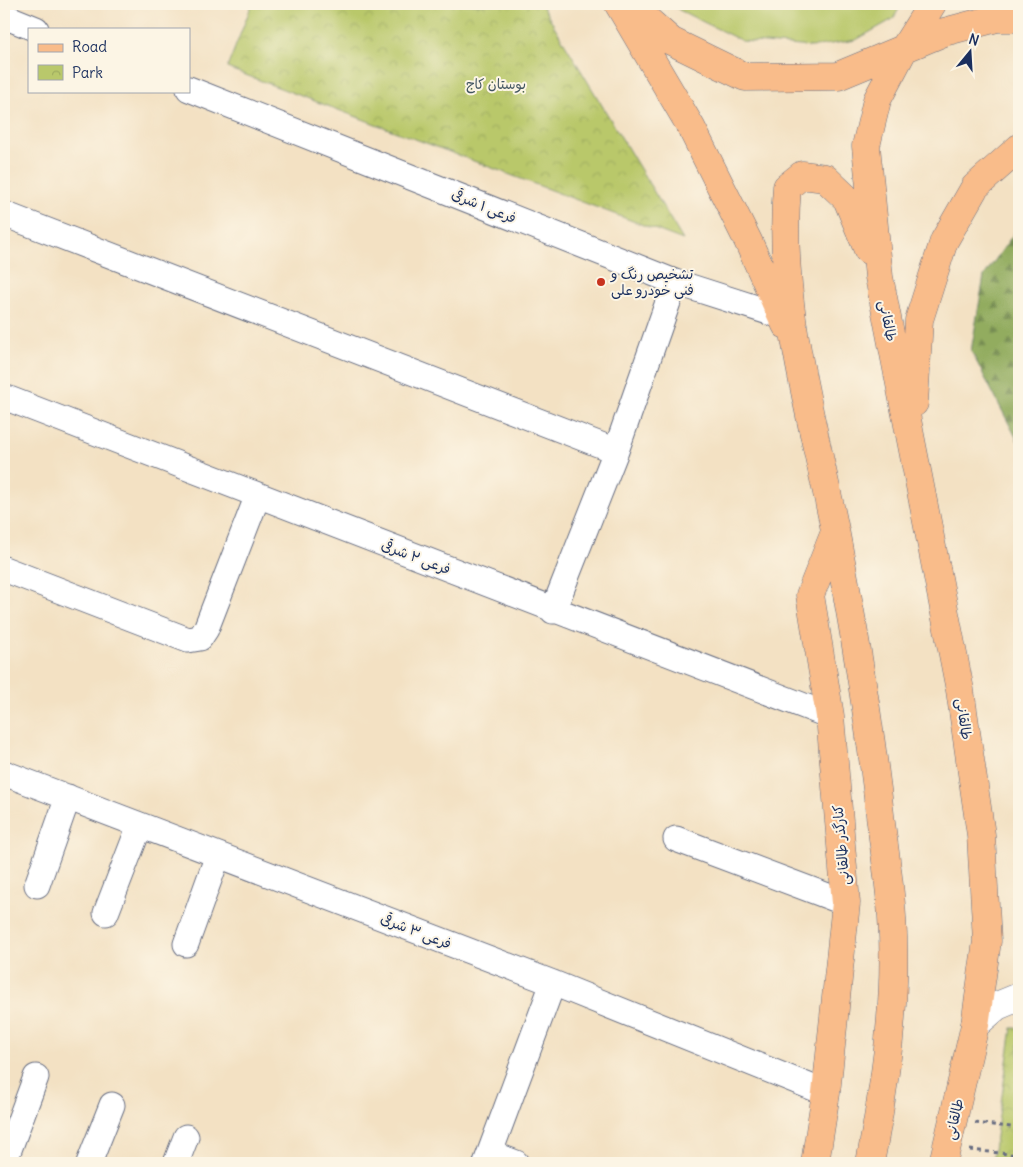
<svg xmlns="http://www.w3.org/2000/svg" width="1023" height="1167" viewBox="0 0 1023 1167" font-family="Delius,'Playpen Sans Arabic',sans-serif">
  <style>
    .grass { fill: #b9c86b; stroke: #6a7c64 }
    .forest { fill: url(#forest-firs); stroke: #566e5e }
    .park { fill: url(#park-crowns); stroke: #6a7c64 }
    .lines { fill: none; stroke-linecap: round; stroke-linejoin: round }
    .minor-casing { stroke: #676d81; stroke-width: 27 }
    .tertiary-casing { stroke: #676d81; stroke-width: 29 }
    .primary-casing { stroke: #676d81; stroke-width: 29 }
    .path { stroke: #676d81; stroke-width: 3; stroke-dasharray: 4 4; stroke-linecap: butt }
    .minor { stroke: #fff; stroke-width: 25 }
    .tertiary { stroke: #fff; stroke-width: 28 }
    .primary { stroke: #f9bc8a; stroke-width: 28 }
    .poi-dot { fill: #c8321e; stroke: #fcf5e5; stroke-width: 2 }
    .labels { text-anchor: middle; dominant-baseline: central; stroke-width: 4; stroke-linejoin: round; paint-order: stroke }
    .park-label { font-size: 14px; fill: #425561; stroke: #fcf5e5 }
    .street-label { font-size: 14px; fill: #1b2f5e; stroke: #fcf5e5 }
    .poi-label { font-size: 14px; fill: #1b2f5e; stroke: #fcf5e5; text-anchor: start }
  </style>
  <defs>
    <pattern id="forest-firs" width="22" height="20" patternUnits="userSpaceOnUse" patternTransform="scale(1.25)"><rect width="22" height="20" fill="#92ac5f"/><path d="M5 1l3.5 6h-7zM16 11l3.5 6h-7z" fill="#768c52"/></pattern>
    <pattern id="park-crowns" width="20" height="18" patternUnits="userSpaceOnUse" patternTransform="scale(1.25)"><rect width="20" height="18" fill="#b9c86b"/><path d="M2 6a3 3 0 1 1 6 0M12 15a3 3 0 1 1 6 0" fill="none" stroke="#9eac5f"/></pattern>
  </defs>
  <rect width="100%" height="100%" fill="#fcf5e5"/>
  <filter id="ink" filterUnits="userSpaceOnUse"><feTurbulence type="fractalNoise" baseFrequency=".02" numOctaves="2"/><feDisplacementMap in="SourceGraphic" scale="10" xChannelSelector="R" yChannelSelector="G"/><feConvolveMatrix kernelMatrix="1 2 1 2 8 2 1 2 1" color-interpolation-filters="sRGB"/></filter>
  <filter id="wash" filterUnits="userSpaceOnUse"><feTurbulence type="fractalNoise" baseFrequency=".0096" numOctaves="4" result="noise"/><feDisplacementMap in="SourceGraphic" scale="20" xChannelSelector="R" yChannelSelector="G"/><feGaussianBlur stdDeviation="1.12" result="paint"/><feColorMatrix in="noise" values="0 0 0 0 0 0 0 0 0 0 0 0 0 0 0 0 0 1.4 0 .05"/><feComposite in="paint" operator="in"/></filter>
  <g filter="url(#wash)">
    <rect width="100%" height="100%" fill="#f3e1c3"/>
    <path class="grass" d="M672,4H902L893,19L856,40L812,47L742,41L679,10Z"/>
    <path class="forest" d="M1019,226V443L971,351L984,276Z"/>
    <path class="park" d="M252,4H541L683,240L227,68Z
      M1012,1028H1019V1163H992Z"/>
  </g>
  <g filter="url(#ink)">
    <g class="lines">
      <defs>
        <path id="minor" d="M4,16L36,29
          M189,89L675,282L781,316
          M4,214L616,451
          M4,397L830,716
          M4,569L188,640L200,638L206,629L258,495
          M553,611L616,451L675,282
          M4,773L553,983L826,1093
          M676,839L846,903
          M37,885L68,797
          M106,913L140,825
          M186,944L218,855
          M490,1153L516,1163
          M4,1163L36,1077
          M89,1163L112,1105
          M176,1163L186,1137
          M486,1163L553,983"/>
        <path id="tertiary" d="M975,1025L997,1006L1019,997"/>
        <path id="primary" d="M629,4L671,41L745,77L838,76L944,32L997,18H1019
          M932,4L905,47L877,100L866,146L879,277L960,690L981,835L987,941L975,1025L943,1163
          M619,5L691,127L748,241L786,325
          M868,250L847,199L825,178L802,175L787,187C777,303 812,417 835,530C854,627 870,725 881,823C885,854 890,886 892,917C898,998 885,1084 870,1163
          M914,403L919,320L944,241L975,187L1019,148
          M815,1163L826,1093L846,903L830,716L810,595L835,532"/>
      </defs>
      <use href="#minor" class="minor-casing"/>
      <use href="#tertiary" class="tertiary-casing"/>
      <use href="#primary" class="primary-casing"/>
      <path class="path" d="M975,1123L1019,1128
        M970,1150L1019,1155"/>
      <use href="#minor" class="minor"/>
      <use href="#tertiary" class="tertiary"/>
      <use href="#primary" class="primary"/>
    </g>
  </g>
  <circle class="poi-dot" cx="601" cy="282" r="5"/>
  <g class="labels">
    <g class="park-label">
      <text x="496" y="84">بوستان کاج</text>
    </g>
    <g class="street-label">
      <text transform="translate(484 206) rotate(22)">فرعی ۱ شرقی</text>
      <text transform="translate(888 321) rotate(79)">طالقانی</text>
      <text transform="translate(416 557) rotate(21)">فرعی ۲ شرقی</text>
      <text transform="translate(964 719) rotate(82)">طالقانی</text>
      <text transform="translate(841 845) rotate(-95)">کنارگذر طالقانی</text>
      <text transform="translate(416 931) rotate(21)">فرعی ۳ شرقی</text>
      <text transform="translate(954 1119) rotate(-77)">طالقانی</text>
    </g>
    <g class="poi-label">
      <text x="611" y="274">تشخیص رنگ و<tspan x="611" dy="16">فنی خودرو علی</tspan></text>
    </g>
  </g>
  <rect width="1023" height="1167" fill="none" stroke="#fcf5e5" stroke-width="20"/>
  <rect x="28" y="28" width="162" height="65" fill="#fcf5e5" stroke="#a2a6af"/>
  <rect x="38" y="44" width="25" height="8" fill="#f9bc8a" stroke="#a2a6af"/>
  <text x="72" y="52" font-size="15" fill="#1b2f5e">Road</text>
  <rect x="38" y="65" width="25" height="15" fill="url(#park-crowns)" stroke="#a2a6af"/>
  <text x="72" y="78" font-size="15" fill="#1b2f5e">Park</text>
  <g transform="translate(970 52) rotate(18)" stroke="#fcf5e5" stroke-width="4" paint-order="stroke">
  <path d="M0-4L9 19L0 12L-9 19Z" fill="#1b2f5e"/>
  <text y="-8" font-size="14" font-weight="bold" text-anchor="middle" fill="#1b2f5e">N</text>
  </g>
</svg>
